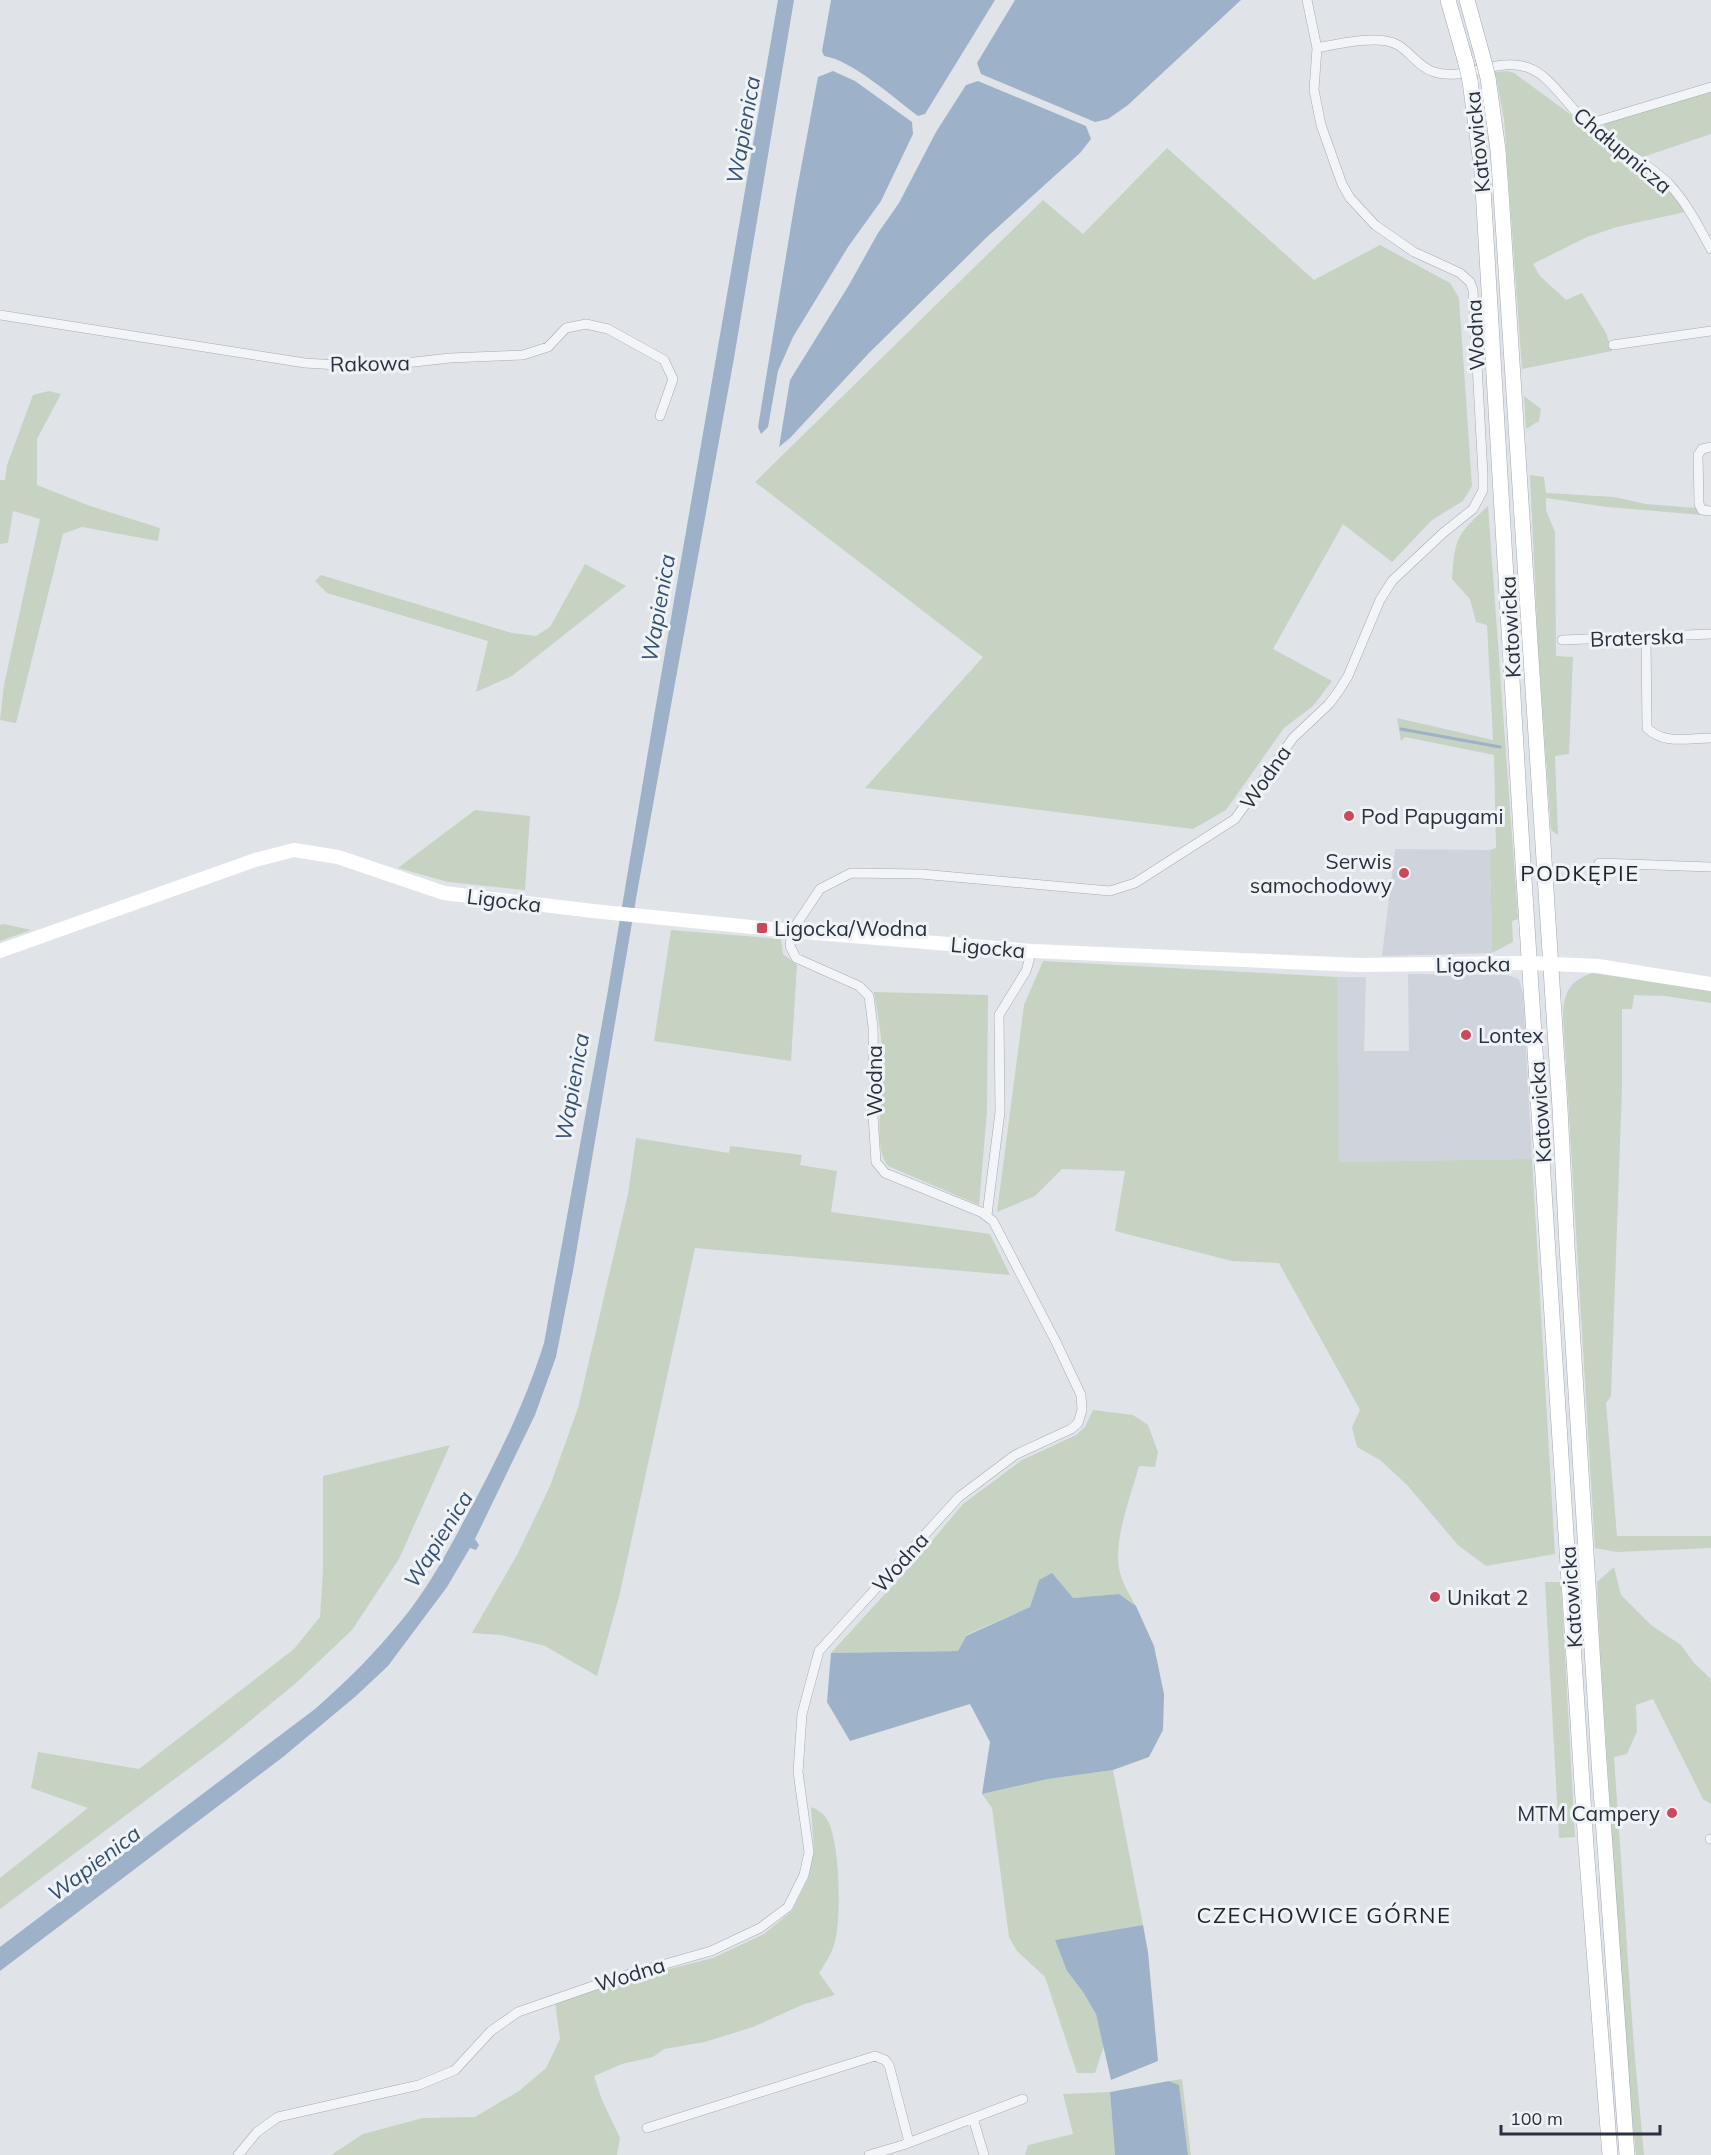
<svg xmlns="http://www.w3.org/2000/svg" width="1711" height="2155" viewBox="0 0 1711 2155" font-family="Mulish,sans-serif">
  <style>
    .built { fill: #cfd3db }
    .green { fill: #c6d2c2 }
    .water { fill: #9db1c8 }
    .lines { fill: none; stroke-linecap: round; stroke-linejoin: round }
    .stream { stroke: #9db1c8; stroke-width: 3 }
    .street-casing { stroke: #a5abb3; stroke-width: 10 }
    .primary-casing { stroke: #a0a8b4; stroke-width: 16 }
    .street { stroke: #f3f4f7; stroke-width: 9 }
    .secondary { stroke: #fff; stroke-width: 14 }
    .primary { stroke: #fff; stroke-width: 15 }
    .primary-bridge-casing { stroke: #a0a8b4; stroke-width: 16; stroke-linecap: butt }
    .primary-bridge { stroke: #fff; stroke-width: 15 }
    .poi-dot { fill: #ca4a5b; stroke: #f0f3f6; stroke-width: 2 }
    .labels { text-anchor: middle; dominant-baseline: central; stroke-width: 6; stroke-linejoin: round; paint-order: stroke }
    .street-label { font-size: 21px; fill: #293140; stroke: #f0f3f6 }
    .poi-label { font-size: 21px; fill: #293140; stroke: #f0f3f6; text-anchor: start }
    .water-label { font-size: 22px; font-style: italic; fill: #355072; stroke: #f0f3f6 }
    .neighbourhood-label { font-size: 22px; letter-spacing: 1.5px; fill: #1c2331; stroke: #f0f3f6 }
  </style>
  <rect width="100%" height="100%" fill="#e0e4e9"/>
  <path class="built" d="M1395,849L1490,850L1492,953L1382,956Z
    M1408,974L1507,975L1519,979L1523,994L1532,1159L1338,1162L1337,977H1366L1364,1051H1409Z"/>
  <path class="green" d="M1507,71L1514,73L1653,175L1666,186L1685,212L1617,227L1587,237L1533,264L1540,276L1566,300L1582,293L1606,333L1612,351L1522,369L1504,119L1495,72Z
    M1711,91V134L1643,157L1603,130L1605,122Z
    M1167,148L1314,280L1380,245L1450,283L1459,298L1472,486L1463,501L1432,520L1392,562L1343,524L1273,649L1332,681L1313,706L1284,728L1226,810L1193,829L865,788L983,657L755,482L1043,200L1083,234Z
    M49,391L61,394L37,439V485L90,506L160,528L158,541L82,527L63,534L16,723L0,720L4,685L40,519L13,511L8,543L0,544V480H5L7,465L33,395Z
    M1524,396L1541,409L1539,421L1526,429Z
    M1530,475L1544,477L1546,493L1614,497L1646,504L1696,508L1702,515L1607,507L1546,498V510L1555,532L1556,656L1573,657L1569,754L1555,756L1558,835L1551,830L1538,645Z
    M1488,506L1518,919L1512,921L1513,942L1492,953L1490,850L1496,848L1494,755L1405,737L1401,741L1397,718L1493,740L1487,625L1476,622L1470,599L1452,579C1455,536 1457,535 1488,506Z
    M585,564L626,586L512,676L476,692L488,641L327,593L315,581L321,575L512,633L536,636L550,627Z
    M475,810L530,816L525,890L448,882L398,868Z
    M4,924L31,930L0,941V925Z
    M671,930L781,939L783,954L797,965L791,1061L654,1041Z
    M1043,961L1337,977L1339,1162L1532,1159L1555,1554L1486,1566L1458,1545L1407,1485L1380,1460L1357,1447L1352,1427L1360,1410L1279,1263L1232,1261L1115,1231L1125,1171L1062,1169L1035,1196L997,1212L1024,1005Z
    M1593,973L1711,991V1003L1665,996L1634,995L1632,1009H1622V1088L1611,1396L1606,1403L1617,1536H1711V1548L1617,1552L1595,1548L1563,1015C1564,992 1570,980 1593,973Z
    M874,992L988,995L987,1111L979,1205L888,1166C873,1146 882,1105 883,1080C884,1051 879,1021 874,992Z
    M636,1138L729,1153L730,1146L802,1155L800,1165L837,1171L831,1212L990,1234L1010,1275L695,1248L619,1597L597,1676L545,1646L501,1635L472,1633L517,1555L550,1486L578,1408L628,1194Z
    M1093,1410L1133,1415L1148,1425L1158,1452L1155,1467L1139,1466C1131,1496 1114,1537 1119,1568C1121,1581 1129,1594 1136,1606L1119,1594L1073,1598L1039,1580L1030,1607L966,1635L958,1651L831,1653L915,1561L963,1504L1022,1460L1076,1435L1085,1427Z
    M450,1445L399,1559L352,1630L296,1683L223,1743L0,1909V1878L88,1808L31,1788L38,1752L139,1769L294,1649L320,1617L323,1570V1476Z
    M1614,1567L1621,1595L1651,1625L1681,1645L1694,1663L1710,1678L1711,1683V1804L1703,1799L1653,1699L1636,1705L1637,1731L1627,1754L1614,1757L1634,2048L1644,2155H1636L1626,2057L1600,1647L1597,1582Z
    M1545,1582H1561L1575,1837L1559,1838Z
    M1113,1770L1143,1925L1055,1940L1067,1971L1083,1992L1096,2014L1104,2046L1095,2073H1077L1045,1977L1017,1951L1009,1937L992,1808L982,1794L1048,1779Z
    M811,1807C819,1810 823,1813 828,1821C840,1844 842,1921 834,1945C831,1955 824,1965 819,1973L835,1995L802,2005L753,2027L705,2042L664,2049L653,2057L622,2064L594,2076L602,2100L620,2138L617,2155H331L363,2134L423,2118L475,2117L519,2091L546,2068L560,2039L555,2002L629,1979L713,1958L764,1934L792,1911L808,1879L814,1849Z
    M1182,2079L1191,2155H1188L1179,2085L1169,2081Z
    M1110,2092L1115,2155H1025L1028,2145L1073,2134L1063,2094Z"/>
  <path class="water" d="M778,0H794L734,358L637,893L573,1271L556,1357L535,1415L475,1539L479,1545L476,1550L470,1548L447,1587L388,1666L356,1696L283,1757L0,1971V1947L315,1709C346,1682 375,1653 401,1621C427,1590 447,1553 466,1517C496,1462 525,1404 544,1343L607,996L653,722Z
    M831,0H995L925,114L918,116C895,99 852,60 824,56L822,51Z
    M1015,0H1241L1128,105L1108,119L1095,122L981,74L977,63Z
    M833,71L855,81L912,122L913,134L881,201L848,247L793,337L778,371L768,427L761,434L758,427L796,195L818,77Z
    M978,81L1086,126L1091,139L1080,153L987,237L869,353L790,438L779,447L790,380L849,285L878,233L899,203L936,132L966,85Z
    M1052,1573L1073,1598L1119,1594L1136,1606L1154,1646L1164,1694L1163,1730L1149,1757L1113,1770L1048,1779L982,1794L990,1742L970,1704L850,1741L827,1702L831,1653L958,1651L966,1636L1030,1607L1039,1580Z
    M1143,1925L1148,1952L1158,2061L1111,2080L1096,2014L1083,1992L1067,1971L1055,1940Z
    M1169,2081L1179,2085L1188,2155H1115L1110,2092Z"/>
  <g class="lines">
    <path class="stream" d="M1401,729L1500,747"/>
    <defs>
      <path id="street" d="M1317,48C1337,44 1380,34 1398,45C1410,52 1420,68 1434,72C1465,82 1497,56 1529,68C1550,75 1570,109 1588,124C1613,146 1645,160 1669,184C1687,203 1698,226 1711,249
        M1588,124L1711,87
        M0,315L305,363L370,367L450,358L523,355L548,347L566,328L586,324L608,329L664,360L673,379L660,416
        M1613,345L1711,331
        M1711,447L1702,449L1698,455L1699,504L1702,510L1711,511
        M1646,637L1647,728C1664,745 1688,738 1711,738
        M1562,640L1711,634
        M1599,863L1711,867
        M987,1215L1000,1112L999,1015L1026,971L1032,951
        M1710,1839H1711
        M973,2118L984,2155
        M647,2128L875,2056L885,2060L889,2065L909,2142
        M238,2155L257,2132L278,2117L419,2085L455,2070L491,2031L518,2012L616,1978L711,1951L760,1928L788,1907L804,1875L809,1852L798,1772L802,1714L819,1651L959,1497L1015,1455L1071,1429L1078,1423L1082,1410L1081,1395L1056,1342L993,1221L981,1212L885,1173L876,1162L873,1115L874,1081L873,1027L869,996L859,986L796,958L790,946L792,931L820,889L851,873L921,874L1110,891L1135,883L1235,819L1293,738L1329,704L1338,692L1348,676L1380,600L1392,581L1443,533L1473,509L1483,490V475L1473,290L1470,282L1460,273L1414,252L1375,225L1350,198L1342,184L1321,125L1314,90L1317,48L1307,0
        M869,2155L903,2145L1023,2099"/>
      <path id="primary" d="M1448,0L1466,63
        M1467,0L1483,58
        M1488,78L1498,150L1502,207L1560,1108L1567,1246L1599,1762L1627,2155
        M1470,81L1482,171L1521,832L1586,1846L1610,2155"/>
    </defs>
    <use href="#street" class="street-casing"/>
    <use href="#primary" class="primary-casing"/>
    <use href="#street" class="street"/>
    <path class="secondary" d="M0,951L255,860L294,850L338,857L444,893L593,911L792,931L1032,951L1360,965L1530,963L1598,966L1711,984"/>
    <use href="#primary" class="primary"/>
    <defs>
      <path id="primary-bridge" d="M1483,58L1488,78
        M1466,63L1470,81"/>
    </defs>
    <use href="#primary-bridge" class="primary-bridge-casing"/>
    <use href="#primary-bridge" class="primary-bridge"/>
  </g>
  <g class="poi-dot">
    <circle cx="1349" cy="816" r="6"/>
    <circle cx="1404" cy="873" r="6"/>
    <rect x="756" y="922" width="12" height="12" rx="3"/>
    <circle cx="1466" cy="1035" r="6"/>
    <circle cx="1435" cy="1597" r="6"/>
    <circle cx="1672" cy="1813" r="6"/>
  </g>
  <g class="labels">
    <g class="street-label">
      <text transform="translate(1477 142) rotate(-96)">Katowicka</text>
      <text transform="translate(1623 150) rotate(40)">Chałupnicza</text>
      <text transform="translate(1475 335) rotate(-93)">Wodna</text>
      <text transform="translate(370 363) rotate(-1)">Rakowa</text>
      <text transform="translate(1510 627) rotate(-93)">Katowicka</text>
      <text transform="translate(1637 637) rotate(-2)">Braterska</text>
      <text transform="translate(1265 777) rotate(-55)">Wodna</text>
      <text transform="translate(504 900) rotate(7)">Ligocka</text>
      <text transform="translate(988 947) rotate(5)">Ligocka</text>
      <text transform="translate(1473 964) rotate(-1)">Ligocka</text>
      <text transform="translate(874 1081) rotate(-90)">Wodna</text>
      <text transform="translate(1540 1112) rotate(-94)">Katowicka</text>
      <text transform="translate(900 1562) rotate(-48)">Wodna</text>
      <text transform="translate(1571 1597) rotate(-94)">Katowicka</text>
      <text transform="translate(630 1974) rotate(-17)">Wodna</text>
    </g>
    <g class="poi-label">
      <text x="1361" y="816">Pod Papugami</text>
      <text x="1392" y="861" text-anchor="end">Serwis<tspan x="1392" dy="24">samochodowy</tspan></text>
      <text x="774" y="928">Ligocka/Wodna</text>
      <text x="1478" y="1035">Lontex</text>
      <text x="1447" y="1597">Unikat 2</text>
      <text x="1660" y="1813" text-anchor="end">MTM Campery</text>
    </g>
    <g class="water-label">
      <text transform="translate(743 130) rotate(-80)">Wapienica</text>
      <text transform="translate(658 608) rotate(-80)">Wapienica</text>
      <text transform="translate(572 1087) rotate(-80)">Wapienica</text>
      <text transform="translate(438 1539) rotate(-58)">Wapienica</text>
      <text transform="translate(94 1863) rotate(-37)">Wapienica</text>
    </g>
    <g class="neighbourhood-label">
      <text x="1580" y="873">PODKĘPIE</text>
      <text x="1324" y="1915">CZECHOWICE GÓRNE</text>
    </g>
  </g>
  <path d="M1501 2125v9h159v-9" fill="none" stroke="#293140" stroke-width="3"/>
  <text x="1510" y="2125" font-size="18" fill="#293140" stroke="#f0f3f6" stroke-width="4.5" paint-order="stroke">100 m</text>
</svg>
